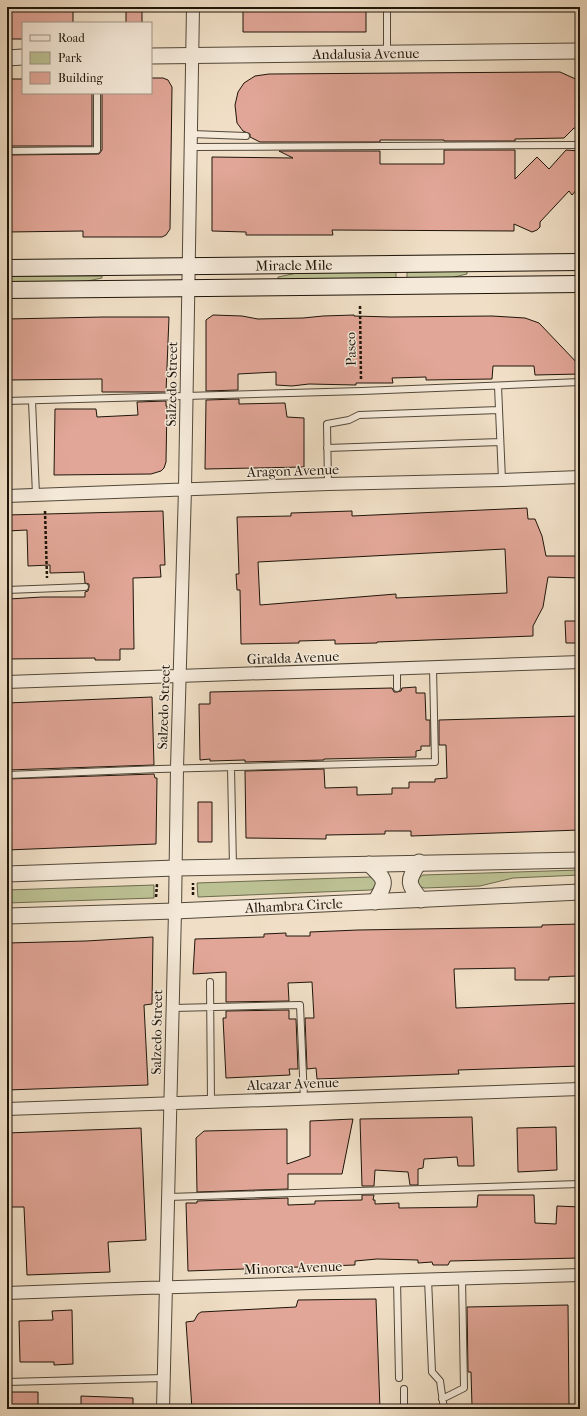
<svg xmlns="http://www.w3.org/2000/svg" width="587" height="1416" viewBox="0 0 587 1416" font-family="'IM FELL French Canon',serif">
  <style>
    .green { fill: #bcc193; stroke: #6d6b4e }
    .building { fill: #e1a697; stroke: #1e150a; fill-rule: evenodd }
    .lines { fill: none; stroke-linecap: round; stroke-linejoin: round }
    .service-casing { stroke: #524839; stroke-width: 8 }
    .minor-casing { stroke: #524839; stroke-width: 14 }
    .tertiary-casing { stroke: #524839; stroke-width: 17 }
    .secondary-casing { stroke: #1e150a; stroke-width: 18 }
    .path { stroke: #1e150a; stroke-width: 2.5; stroke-dasharray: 3 2; stroke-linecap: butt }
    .service { stroke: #f5eada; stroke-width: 6 }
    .minor { stroke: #f5eada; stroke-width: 12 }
    .tertiary { stroke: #f5eada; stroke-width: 15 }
    .secondary { stroke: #f5eada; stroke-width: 16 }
    .labels { text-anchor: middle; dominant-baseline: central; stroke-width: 3; stroke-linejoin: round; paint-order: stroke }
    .street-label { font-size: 14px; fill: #1e150a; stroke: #f5eada }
  </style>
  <rect width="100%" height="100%" fill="#f0dfc6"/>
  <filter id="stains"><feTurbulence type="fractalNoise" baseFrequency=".005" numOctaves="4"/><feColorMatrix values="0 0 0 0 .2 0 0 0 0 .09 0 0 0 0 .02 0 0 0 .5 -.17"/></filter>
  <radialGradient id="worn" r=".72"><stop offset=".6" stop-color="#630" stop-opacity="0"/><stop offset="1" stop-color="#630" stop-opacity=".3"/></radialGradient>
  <path class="green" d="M467,271V274L450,278H407V272Z
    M396,272V278L278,279V277L297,273Z
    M7,276H102V278L83,282L7,283Z
    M580,870V875L513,878L480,886L424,888L419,886L418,882L419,878L423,875Z
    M370,877L374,879L376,883L375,887L371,890L198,897L197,883Z
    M154,885V898L7,903V890Z"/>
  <path class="building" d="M7,7H73V23H23V39H7Z
    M126,7H142V23H126Z
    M243,7H366V32H243Z
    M549,72H560L580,81V128H574L564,138L515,139V141H444V140H380V142H260L250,137V134L243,131L237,123L235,105L238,92L244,83L255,76L269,74Z
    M151,78H163L168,80L172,87L170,229L166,235L162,237H83V231L7,232V155L99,154L102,150V93H151Z
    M7,79H23V93H92V146H7Z
    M444,150H515V179L537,157L549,169L566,150L580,151V186L572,195L569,191L540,222V227L537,230L532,232L514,224V231L332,230L333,235H246V232L212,231V157L293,158L279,151H380V164H444Z
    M213,315L242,316L258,319L303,318L323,316L354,315V316L391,317L492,316L525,318L539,323L580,366V374L535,375L534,366H493L492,379L426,380V377L392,378L393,383H356V385L309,384L292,386L276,385V372L238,374V390L206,391V320Z
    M103,317H169L166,392H102V379L7,380V319Z
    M239,399V404L285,403L287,417L304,418V467L205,469L206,400Z
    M166,401V406H167L166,462L164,468L161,471L151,474L54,475L55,409H96L97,417L138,415L137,402Z
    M527,508L528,519H535L542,536L546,556H580V578L548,577L543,607L533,626V636L377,642V643L335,644V640L299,641V643L241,644L240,590H237L236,574H239L237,517L291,516V513L352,511V516ZM505,549L507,593L396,598V594L260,605L258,562Z
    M163,511L165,565H160L161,577L133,578L134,649H120V660H95V658L7,659V632H9V599L42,597H85V592L88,591L89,587V584L85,583L84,572L50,573V565L28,566L27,530L7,531V515Z
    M565,621H580V643H566Z
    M416,687V693H425L426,720H430V746H421V750L416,751V757L324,759V760L245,762V760L210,761V759L200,760L199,704H210V692L392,688L394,692H397L401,691L402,688Z
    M152,697L154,765L7,770V703Z
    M580,716V830L411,836V831H385V834L326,835V839L246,838L245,771L324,769L325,788L357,787V795L392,794V788H409V782H435V779L447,778L446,745H439V720Z
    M154,774L155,778H157L156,844L7,850V779Z
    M198,802H212V842H198Z
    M580,924V971H576V976L549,977V980H515V968L454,969L456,1008L580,1003V1066L458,1070L459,1074L317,1079L316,1068L307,1069L305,1018H314L312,982L288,983L289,1001L226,1002V972L193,974L195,939L264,937V934L286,933V936H310V932L358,930L542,927V925Z
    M153,937L152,1004L144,1005L148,1085L7,1090V943L86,941Z
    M289,1010V1019H296L298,1069H289L290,1075L226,1078L223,1018H226V1011Z
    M472,1117L474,1166H458L457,1157L424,1159L423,1168L418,1169V1185H410L408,1172L375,1170L374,1186H362L360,1119Z
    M353,1119L342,1174H288V1189L197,1192L196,1138L204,1131L287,1129V1164L310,1156V1121Z
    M556,1127L557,1170L518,1172L517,1128Z
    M141,1128L146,1240L108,1242L110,1272L27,1275L24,1207H7V1133Z
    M362,1195H374L373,1200H375V1204L399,1203V1208L477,1207L478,1195H534L535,1223L556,1224L557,1206L580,1207V1258L450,1261L448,1265H433L432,1262L418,1263V1260L377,1259L355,1261V1265L188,1271L186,1203H197V1201L288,1198V1205L315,1204V1201L362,1200Z
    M376,1299L380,1409H192L186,1322L194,1321L198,1314L201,1312L296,1307L298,1300Z
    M568,1305L569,1406L546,1407V1409H476L475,1406H472L471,1372H468L467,1307Z
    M72,1310L73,1364L54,1365V1362H20L19,1321L53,1320L52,1311Z
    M10,1392H38V1409H10Z
    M81,1396L133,1398V1409H81Z"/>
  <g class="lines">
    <defs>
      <path id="service" d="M387,7V52
        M192,134L246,136
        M192,147L580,145
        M7,151L97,150V93
        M498,386L502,480
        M7,401L362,391L580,382
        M32,401L36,495
        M327,448L500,442
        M328,484L327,424L349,420L359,415L499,410
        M7,590L85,587
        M397,669V688
        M231,767L233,867
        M7,775L159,769L435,762L433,668
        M210,982L211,1102
        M173,1008L300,1005L304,1099
        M168,1197L580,1184
        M428,1279L432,1372L440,1381L444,1409
        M397,1280L399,1378
        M7,1382L164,1378
        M442,1399L464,1388L462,1278
        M404,1409V1389"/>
      <path id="minor" d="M7,496L328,484L502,480L580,477
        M7,682L580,662
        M7,1109L580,1089
        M7,1293L143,1288L580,1275
        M163,1409L175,911L177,768L185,489L193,7"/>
      <g id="tertiary">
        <path id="s1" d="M151,56L580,51"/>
        <path d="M7,58L23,57"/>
        <path d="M419,862C408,881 406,882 421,900"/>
        <path d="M369,864C387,881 387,881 375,902"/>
        <path d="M7,874L176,868L580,860"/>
        <path id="s2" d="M7,916L175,911L580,892"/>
      </g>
      <g id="secondary">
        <path id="s3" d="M7,268L580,262"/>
        <path d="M7,290L580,284"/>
      </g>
    </defs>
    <use href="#service" class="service-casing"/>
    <use href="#minor" class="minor-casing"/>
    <use href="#tertiary" class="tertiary-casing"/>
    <use href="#secondary" class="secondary-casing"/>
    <path class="path" d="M360,306L361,381
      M45,511L47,578
      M193,895V883
      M156,897L157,884"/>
    <use href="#service" class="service"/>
    <use href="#minor" class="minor"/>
    <use href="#tertiary" class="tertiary"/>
    <use href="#secondary" class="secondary"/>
  </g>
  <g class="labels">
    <g class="street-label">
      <text stroke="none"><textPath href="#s1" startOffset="215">Andalusia Avenue</textPath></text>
      <text stroke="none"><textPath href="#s3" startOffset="287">Miracle Mile</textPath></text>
      <text transform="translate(351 349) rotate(-91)">Paseo</text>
      <text transform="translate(172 384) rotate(-89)">Salzedo Street</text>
      <text transform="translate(293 471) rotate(-2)">Aragon Avenue</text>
      <text transform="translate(293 658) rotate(-2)">Giralda Avenue</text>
      <text transform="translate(164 707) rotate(-88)">Salzedo Street</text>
      <text stroke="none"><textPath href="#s2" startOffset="287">Alhambra Circle</textPath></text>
      <text transform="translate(157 1032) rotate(-89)">Salzedo Street</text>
      <text transform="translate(293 1084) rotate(-2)">Alcazar Avenue</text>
      <text transform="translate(293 1268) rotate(-2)">Minorca Avenue</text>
    </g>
  </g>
  <rect width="587" height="1416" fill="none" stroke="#f0dfc6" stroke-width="24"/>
  <rect x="8" y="8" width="571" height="1400" fill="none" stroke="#1e150a" stroke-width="2"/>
  <rect x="12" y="12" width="563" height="1392" fill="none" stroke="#1e150a"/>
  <rect x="22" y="22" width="130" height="72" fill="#f5eada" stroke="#9f9587"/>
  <rect x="30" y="35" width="20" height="6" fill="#f5eada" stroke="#9f9587"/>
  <text x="58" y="42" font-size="12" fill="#1e150a">Road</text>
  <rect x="30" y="52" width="20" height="12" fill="#bcc193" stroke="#9f9587"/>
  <text x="58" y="62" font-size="12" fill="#1e150a">Park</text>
  <rect x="30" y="72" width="20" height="12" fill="#e1a697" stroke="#9f9587"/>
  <text x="58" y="82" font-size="12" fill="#1e150a">Building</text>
  <rect width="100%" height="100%" filter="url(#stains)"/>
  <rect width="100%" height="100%" fill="url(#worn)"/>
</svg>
